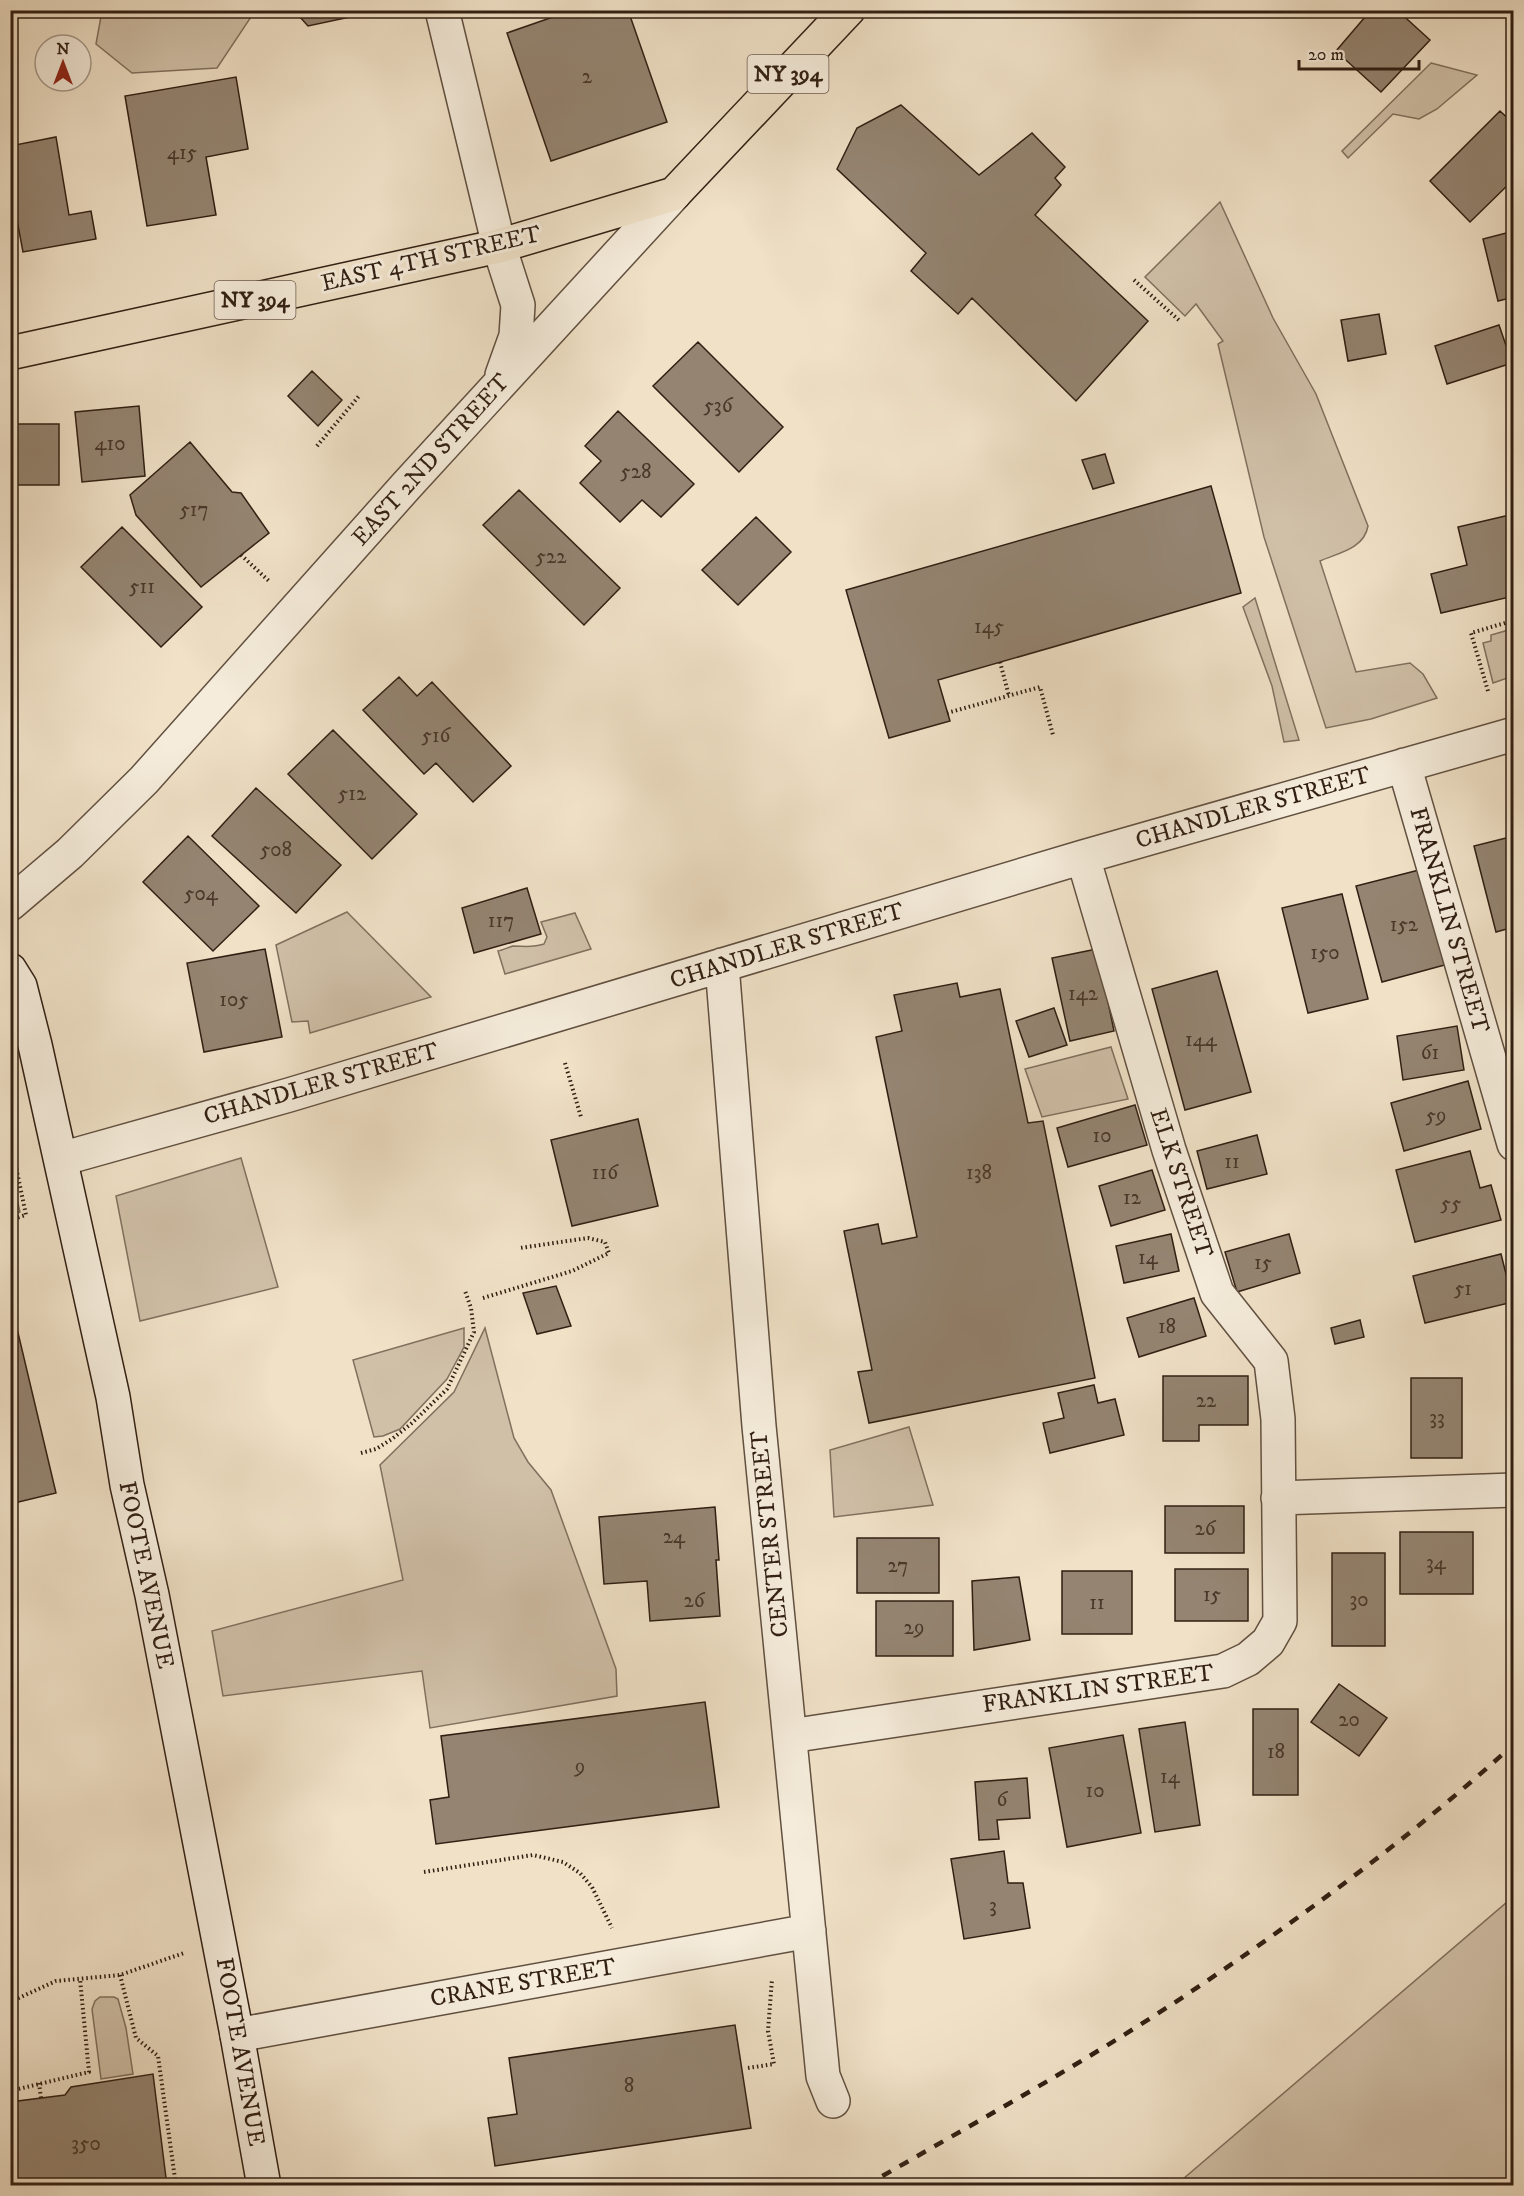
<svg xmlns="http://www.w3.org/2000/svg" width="1524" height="2196" viewBox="0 0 1524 2196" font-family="'IM FELL DW Pica',serif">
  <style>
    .green { fill: #d0c0a8; stroke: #80705e; stroke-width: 1.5 }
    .building { fill: #948471; stroke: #311f13; stroke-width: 1.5 }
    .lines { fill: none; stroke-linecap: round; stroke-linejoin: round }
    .street-casing { stroke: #615040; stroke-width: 36 }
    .secondary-casing { stroke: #311f13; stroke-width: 36 }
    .primary-casing { stroke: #311f13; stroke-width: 36 }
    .path { stroke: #311f13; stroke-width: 4; stroke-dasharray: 1.5 3; stroke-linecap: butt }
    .street { stroke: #f5ecdb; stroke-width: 33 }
    .secondary { stroke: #f5ecdb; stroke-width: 33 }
    .primary { stroke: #f0e1c7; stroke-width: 33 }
    .rail { stroke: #311f13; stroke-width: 4.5; stroke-dasharray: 10 10; stroke-linecap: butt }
    .labels { text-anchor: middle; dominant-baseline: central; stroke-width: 6; stroke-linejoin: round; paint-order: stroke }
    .number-label { font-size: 21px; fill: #4a382a }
    .shield { fill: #f5ecdb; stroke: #6c5c4f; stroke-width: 1.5 }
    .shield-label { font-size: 22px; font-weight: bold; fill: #311f13 }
    .street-label { font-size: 24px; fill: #311f13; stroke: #f5ecdb }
  </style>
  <rect width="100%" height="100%" fill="#f0e1c7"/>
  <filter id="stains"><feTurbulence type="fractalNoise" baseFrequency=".00333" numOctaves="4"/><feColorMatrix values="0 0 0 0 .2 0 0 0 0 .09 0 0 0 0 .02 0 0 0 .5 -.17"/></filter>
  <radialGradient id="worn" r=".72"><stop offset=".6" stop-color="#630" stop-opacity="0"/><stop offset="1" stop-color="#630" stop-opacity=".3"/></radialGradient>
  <path class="green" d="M102,11V10L255,11L217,68L132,73L96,44Z
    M1431,63L1477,75L1437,109L1419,119L1393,114L1348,158L1342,151Z
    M1220,202L1273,318L1316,394L1368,526C1364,549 1338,553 1320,561L1356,672L1410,663L1423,674L1437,698L1371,719L1326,728L1264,537L1218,344L1223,341L1196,304L1185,316L1145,277Z
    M1255,598L1299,740L1284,742L1272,686L1243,607Z
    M1513,625V676L1493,683L1483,643L1491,641V635L1505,631Z
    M347,912L431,997L310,1033L308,1021L292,1022L276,945Z
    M575,913L591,949L505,974L498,951C503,950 509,947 513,946C524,946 532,948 544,944L547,937L541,922Z
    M1111,1047L1128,1099L1042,1117L1025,1069Z
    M241,1158L278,1287L140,1321L116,1196Z
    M10,1169L20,1212L11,1215H10Z
    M464,1328V1347L447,1379L400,1429L383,1436L374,1437L353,1360Z
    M485,1328L514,1438L528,1462L551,1490L616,1669L617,1696L430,1728L422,1671L223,1696L212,1631L403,1580L380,1465L454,1392Z
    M909,1427L933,1505L834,1517L830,1450Z
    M1513,1897V2185H1176Z
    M100,1997H114L118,1999L126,2028L133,2074L101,2079L92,2009L95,2001Z"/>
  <path class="building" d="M299,10H383L308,26L299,16Z
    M573,10H628L667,122L551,161L507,33Z
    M1371,10H1397L1430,40L1381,92L1336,51Z
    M236,77L248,149L206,157L216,215L147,226L125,96Z
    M901,105L979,175L1032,133L1065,167L1055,178L1061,185L1035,215L1148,321L1076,401L972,298L958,314L911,271L926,253L837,169L857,128Z
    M1500,111L1514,124V179L1470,222L1430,181Z
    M56,137L69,215L91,211L96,239L23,252L10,183V146Z
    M1514,231V297L1498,301L1483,239Z
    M1379,314L1386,354L1348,361L1341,320Z
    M1499,325L1512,363L1447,384L1435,346Z
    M698,342L783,427L739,472L653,386Z
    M312,371L342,400L318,426L288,396Z
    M139,406L145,476L82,482L75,412Z
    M618,411L694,484L661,517L642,500L620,522L580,483L601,461L585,446Z
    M10,424H59V485H10Z
    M190,442L232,492L241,493L269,533L201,587L136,515L130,495Z
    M1105,454L1114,483L1093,489L1082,460Z
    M1211,486L1241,593L938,680L950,721L889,738L846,590Z
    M519,490L620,588L584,625L483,525Z
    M1514,514V596L1441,613L1431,574L1467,565L1458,527Z
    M756,517L791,552L738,605L702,570Z
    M122,527L202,607L161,647L81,567Z
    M399,677L417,696L432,682L511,766L473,802L436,763L424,774L363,710Z
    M333,730L417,814L372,859L288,774Z
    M256,788L341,865L296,913L212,836Z
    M188,836L259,906L213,951L143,882Z
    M1514,836V927L1496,932L1474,846Z
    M1427,868L1452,963L1382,982L1356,886Z
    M527,888L541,934L474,953L462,908Z
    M1342,894L1368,999L1308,1013L1282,908Z
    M265,949L282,1037L204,1052L187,963Z
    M1097,949L1114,1031L1070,1041L1052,958Z
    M1217,971L1251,1092L1185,1110L1152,989Z
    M957,983L960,997L1000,989L1028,1123L1043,1121L1095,1378L869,1423L858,1372L872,1370L844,1231L878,1224L882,1244L917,1237L876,1037L902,1031L894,995Z
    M1054,1008L1067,1045L1029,1057L1016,1021Z
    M1457,1026L1464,1070L1403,1080L1397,1036Z
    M1468,1081L1481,1129L1404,1151L1391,1103Z
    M1135,1105L1147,1145L1068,1167L1057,1128Z
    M638,1119L658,1206L572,1226L551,1140Z
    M1257,1135L1267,1174L1207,1189L1197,1151Z
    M1470,1151L1480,1188L1491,1185L1501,1220L1415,1242L1396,1170Z
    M1152,1170L1165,1210L1111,1226L1099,1186Z
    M1171,1234L1179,1271L1124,1283L1116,1246Z
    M1289,1234L1300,1273L1237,1292L1225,1252Z
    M1501,1254L1513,1302L1425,1323L1413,1276Z
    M556,1286L571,1326L537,1334L523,1293Z
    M1194,1298L1206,1336L1139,1357L1127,1318Z
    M10,1299L56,1493L10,1504Z
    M1360,1320L1364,1337L1335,1344L1331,1328Z
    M1163,1376H1248V1425H1199V1441H1163Z
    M1411,1378H1462V1458H1411Z
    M1094,1385L1098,1403L1115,1399L1124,1435L1050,1453L1043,1423L1064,1418L1058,1393Z
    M1165,1506H1244V1553H1165Z
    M715,1507L719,1560H716L720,1616L650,1621L647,1581L604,1584L599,1517Z
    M1400,1532H1473V1594H1400Z
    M857,1538H939V1593H857Z
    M1332,1553H1385V1646H1332Z
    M1175,1569H1248V1621H1175Z
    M1062,1571H1132V1634H1062Z
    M1019,1577L1030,1640L974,1650L972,1581Z
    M876,1601H953V1656H876Z
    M1339,1684L1387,1718L1359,1756L1311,1722Z
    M705,1702L719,1807L436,1844L430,1800L449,1797L441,1736Z
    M1253,1709H1298V1795H1253Z
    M1185,1722L1200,1825L1155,1832L1139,1729Z
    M1123,1735L1141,1833L1067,1847L1049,1748Z
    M1027,1778L1030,1818L997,1820L999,1839L979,1840L975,1782Z
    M1004,1851L1008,1883H1023L1030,1928L964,1939L951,1859Z
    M735,2025L751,2128L495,2166L488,2118L517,2114L509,2058Z
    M153,2074L167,2186H10V2102L65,2095L71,2087Z"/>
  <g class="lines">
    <defs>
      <path id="street" d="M442,10L499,246L518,305L516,336L502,375
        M1404,765L1514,1144
        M10,904L70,853L144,780L407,485L674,194
        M722,965L759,1426L823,2076L833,2101
        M61,1159L289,1095L1083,857L1514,734
        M1278,1498L1514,1490
        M790,1736L1223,1671L1248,1659L1268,1642L1280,1621L1278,1419L1271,1361L1217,1293L1169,1150L1083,857
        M237,2035L809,1931"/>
      <path id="secondary" d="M10,970L20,986L35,1045L113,1397L127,1485L152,1595L237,2035L264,2186"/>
      <path id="primary" d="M10,353L499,246L674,194L848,10"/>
    </defs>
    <use href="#street" class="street-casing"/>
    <use href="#secondary" class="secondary-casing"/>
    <use href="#primary" class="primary-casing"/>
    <path class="path" d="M1510,120L1514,116
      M1134,280L1181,322
      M317,446L359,396
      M241,555L270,582
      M1000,662L1009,696
      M1488,691L1471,633L1505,623L1514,618
      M947,713L1040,687L1053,735
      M565,1063L581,1117
      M10,1138L26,1215L10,1220
      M483,1298L572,1271L609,1253L605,1242L588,1238L520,1248
      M361,1453L376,1449L392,1439L412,1423L447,1389L474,1332L471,1308L465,1291
      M424,1872L533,1855L563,1862L580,1873L592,1887L612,1928
      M120,1975L136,2038L158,2056L176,2186
      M10,2002L56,1981L120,1975L184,1953
      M748,2068L774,2064L768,2031L772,1979
      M39,2083L41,2098
      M10,2091L89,2072L80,1979"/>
    <use href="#street" class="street"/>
    <use href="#secondary" class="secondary"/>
    <use href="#primary" class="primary"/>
    <path class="rail" d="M865,2186C978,2121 1093,2058 1201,1985C1309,1912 1417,1832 1514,1744"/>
  </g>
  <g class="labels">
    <g class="number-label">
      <text x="587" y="77">2</text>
      <text x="182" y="153">415</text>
      <text x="718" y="406">536</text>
      <text x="110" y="444">410</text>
      <text x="636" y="472">528</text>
      <text x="194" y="510">517</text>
      <text x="551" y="557">522</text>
      <text x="142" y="587">511</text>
      <text x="989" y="627">145</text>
      <text x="436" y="736">516</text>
      <text x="352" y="794">512</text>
      <text x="276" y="850">508</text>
      <text x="201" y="894">504</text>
      <text x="501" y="921">117</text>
      <text x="1404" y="925">152</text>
      <text x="1325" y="953">150</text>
      <text x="1083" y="994">142</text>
      <text x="234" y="1000">105</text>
      <text x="1201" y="1040">144</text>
      <text x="1430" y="1053">61</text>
      <text x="1436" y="1116">59</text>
      <text x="1102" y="1136">10</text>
      <text x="1232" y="1162">11</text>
      <text x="605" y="1173">116</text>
      <text x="979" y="1173">138</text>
      <text x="1132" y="1198">12</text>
      <text x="1451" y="1204">55</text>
      <text x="1148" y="1258">14</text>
      <text x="1263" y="1263">15</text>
      <text x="1463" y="1289">51</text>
      <text x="1167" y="1327">18</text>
      <text x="1206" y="1401">22</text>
      <text x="1437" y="1418">33</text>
      <text x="1205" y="1529">26</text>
      <text x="674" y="1537">24</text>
      <text x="1436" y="1563">34</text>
      <text x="898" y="1566">27</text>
      <text x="1212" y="1595">15</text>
      <text x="1359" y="1600">30</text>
      <text x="694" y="1601">26</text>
      <text x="1097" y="1603">11</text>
      <text x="914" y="1628">29</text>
      <text x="1349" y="1720">20</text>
      <text x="1276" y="1752">18</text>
      <text x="580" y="1767">9</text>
      <text x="1170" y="1777">14</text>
      <text x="1095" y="1791">10</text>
      <text x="1002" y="1800">6</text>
      <text x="993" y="1906">3</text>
      <text x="629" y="2086">8</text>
      <text x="86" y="2144">350</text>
    </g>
    <g class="shield">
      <rect x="747.5" y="55" width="81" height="38" rx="4.5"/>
      <rect x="214.5" y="281" width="81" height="38" rx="4.5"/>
    </g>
    <g class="shield-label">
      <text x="788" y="74">NY 394</text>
      <text x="255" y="300">NY 394</text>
    </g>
    <g class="street-label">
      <text transform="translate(431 259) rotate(-13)">EAST 4TH STREET</text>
      <text transform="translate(431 460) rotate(-48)">EAST 2ND STREET</text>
      <text transform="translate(1253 808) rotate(-16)">CHANDLER STREET</text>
      <text transform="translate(1449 920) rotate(74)">FRANKLIN STREET</text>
      <text transform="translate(787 946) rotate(-17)">CHANDLER STREET</text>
      <text transform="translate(321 1084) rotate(-16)">CHANDLER STREET</text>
      <text transform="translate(1181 1183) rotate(72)">ELK STREET</text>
      <text transform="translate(770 1534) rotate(-96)">CENTER STREET</text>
      <text transform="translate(146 1575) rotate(78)">FOOTE AVENUE</text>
      <text transform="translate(1098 1689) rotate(-8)">FRANKLIN STREET</text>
      <text transform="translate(523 1983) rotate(-10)">CRANE STREET</text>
      <text transform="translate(240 2052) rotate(80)">FOOTE AVENUE</text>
    </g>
  </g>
  <rect width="1524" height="2196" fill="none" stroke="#f0e1c7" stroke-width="36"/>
  <rect x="12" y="12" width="1500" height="2172" fill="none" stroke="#311f13" stroke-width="3"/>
  <rect x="18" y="18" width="1488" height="2160" fill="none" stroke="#311f13" stroke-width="1.5"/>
  <g transform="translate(63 63)"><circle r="28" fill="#f5ecdb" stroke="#a79a8b" stroke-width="1.5"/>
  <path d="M0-4.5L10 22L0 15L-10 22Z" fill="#8f2418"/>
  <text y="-9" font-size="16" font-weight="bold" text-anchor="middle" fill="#311f13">N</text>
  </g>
  <path d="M1299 60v9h120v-9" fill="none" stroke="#311f13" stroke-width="3"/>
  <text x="1308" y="60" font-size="18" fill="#311f13" stroke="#f5ecdb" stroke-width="4.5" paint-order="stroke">20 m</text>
  <rect width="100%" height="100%" filter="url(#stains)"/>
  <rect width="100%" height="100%" fill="url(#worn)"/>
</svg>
